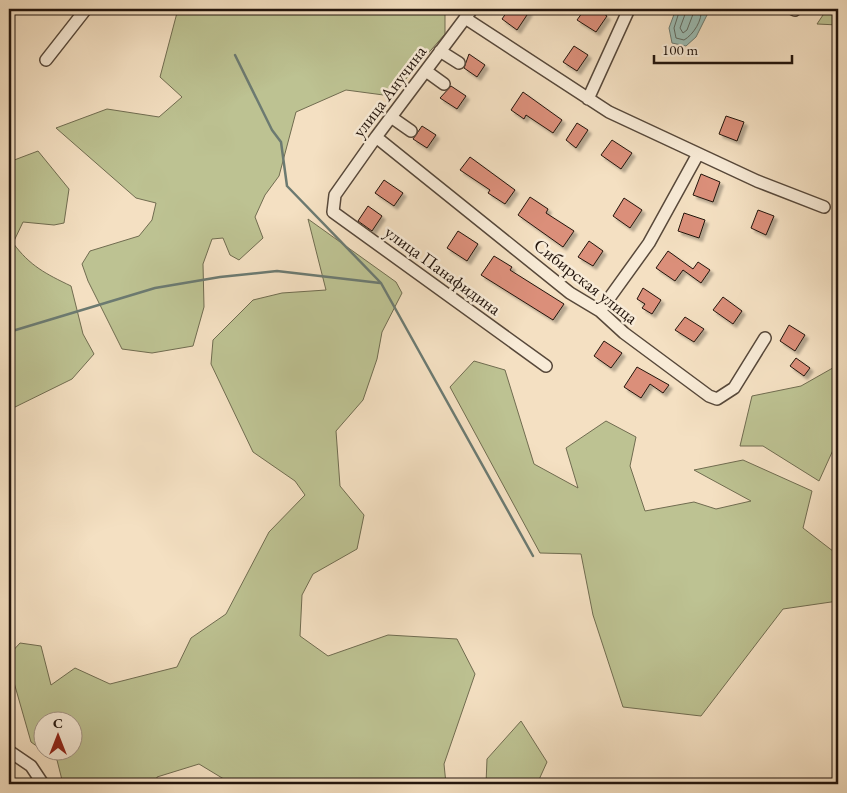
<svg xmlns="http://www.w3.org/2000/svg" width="847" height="793" viewBox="0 0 847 793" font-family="'EB Garamond',serif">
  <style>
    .green { fill: #bdc292; stroke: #706c50 }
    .water { fill: #9cbdb4; stroke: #6c7a71 }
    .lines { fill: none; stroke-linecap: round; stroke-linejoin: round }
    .shore { stroke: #606960; stroke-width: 1 }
    .stream { stroke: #6c7a71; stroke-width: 2.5 }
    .building { fill: #db8f7a; stroke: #23150d; filter: url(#shadow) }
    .minor-casing { stroke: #57483a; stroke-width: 14 }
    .minor { stroke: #f8ebd7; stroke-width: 11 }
    .labels { text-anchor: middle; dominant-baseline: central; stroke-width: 5; stroke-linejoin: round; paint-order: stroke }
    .street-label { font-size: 18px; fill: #23150d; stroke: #f8ebd7 }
  </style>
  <defs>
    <filter id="shadow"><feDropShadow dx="3.5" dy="3.5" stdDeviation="1" flood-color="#0004"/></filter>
  </defs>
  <rect width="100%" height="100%" fill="#f4e0c2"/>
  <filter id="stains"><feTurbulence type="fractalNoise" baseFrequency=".004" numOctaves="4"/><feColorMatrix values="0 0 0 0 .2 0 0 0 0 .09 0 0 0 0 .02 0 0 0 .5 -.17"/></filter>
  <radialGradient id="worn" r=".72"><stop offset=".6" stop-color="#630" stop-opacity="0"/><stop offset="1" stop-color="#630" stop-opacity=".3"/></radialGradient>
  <path class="green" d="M178,9H445V34L391,96L346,90L296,112L279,176L265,195L255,217L263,238L239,260L230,255L223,238L212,239L203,264L204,307L193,346L152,353L122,349L88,281L82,264L90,251L139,236L152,220L156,203L136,198L56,128L107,109L159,117L182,97L160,77Z
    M827,9H838V25L817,24Z
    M38,151L69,189L64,223L54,225L23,222L13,243C30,266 46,274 71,286L83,334L94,354L72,379L9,410V162Z
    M308,219L396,282L402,293L382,332L377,359L363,400L336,431L340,486L364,515L357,549L313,574L302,595L300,636L328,656L388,635L457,639L475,674L444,764L446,784H232L199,764L157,777L156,784H63L57,760L43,751L72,750V720H42V750L31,742L9,665V655L20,643L41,646L51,685L75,668L110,684L177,667L191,638L226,614L269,532L305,495L295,481L253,452L211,364L213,340L253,300L282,293L326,290Z
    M474,361L505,370L534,464L578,488L566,448L606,421L636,437L630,466L645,511L694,502L716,509L751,501L694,470L743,460L812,491L803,528L838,555V601L783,609L701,716L623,707L593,615L581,554L540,553L450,387Z
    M838,365V439L819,481L763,446H740L752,396L801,386Z
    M521,721L547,762L537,784H486L487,759Z"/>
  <path class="water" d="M676,9H705L708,13L696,37L686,46L672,43L669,28Z"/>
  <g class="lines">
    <path class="shore" d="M680,9L674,28L676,38L684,40C693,35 703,20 701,9
      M687,9L680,28L683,33L687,30L695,9"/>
    <path class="stream" d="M836,19H838
      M235,55L272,130L281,142L287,186L381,283L533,556
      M9,332L155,288L220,277L277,271L380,283"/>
  </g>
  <path class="building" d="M509,9H524L529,12L517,30L502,19Z
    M585,9H596L607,16L596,32L577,20Z
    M574,46L588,55L577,71L563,62Z
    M469,54L485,65L477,77L464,68Z
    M451,86L466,96L457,109L440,98Z
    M523,92L562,120L553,133L526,115L524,119L511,110Z
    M726,116L744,122L737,141L719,134Z
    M577,123L588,130L576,148L566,140Z
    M422,126L436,135L427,148L413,139Z
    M612,140L632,153L621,169L601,155Z
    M470,157L515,190L505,204L488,193L490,190L460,170Z
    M701,174L720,182L713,202L693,195Z
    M384,180L403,193L394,206L375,193Z
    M530,197L548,209L546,213L574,231L563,247L518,215Z
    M624,198L642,210L630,228L613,216Z
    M368,206L382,216L372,231L358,221Z
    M758,210L774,216L766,235L751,228Z
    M684,213L705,220L699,238L678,231Z
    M458,231L478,244L467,261L447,248Z
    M589,241L603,251L593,266L578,257Z
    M668,251L693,269L698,262L710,270L701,283L683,270L675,281L656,268Z
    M494,256L512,267L510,270L564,304L553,320L481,275Z
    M643,288L661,300L652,314L642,308L645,304L637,299Z
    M723,297L742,311L733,324L713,310Z
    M685,317L704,329L694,342L675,330Z
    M789,325L805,335L795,351L780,341Z
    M604,341L622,353L611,368L594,356Z
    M796,358L810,368L804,376L790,366Z
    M637,367L669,385L663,393L650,384L641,398L624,387Z"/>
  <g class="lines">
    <defs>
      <path id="minor" d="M472,9L376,137L335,195L333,212L546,366
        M793,9L795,10
        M465,18L609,112L757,181L824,207
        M440,51L459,63
        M46,60L86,9
        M426,71L444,84
        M588,99L629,9
        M391,117L411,131
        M376,137L570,293L600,311L624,333L709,396L717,399L734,388L765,338
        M600,311L649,243L698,154
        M9,751L31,766L43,784"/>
    </defs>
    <use href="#minor" class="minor-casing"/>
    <use href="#minor" class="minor"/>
  </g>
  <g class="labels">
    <g class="street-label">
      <text transform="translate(389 91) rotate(-53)">улица Анучина</text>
      <text transform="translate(443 270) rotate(36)">улица Панафидина</text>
      <text transform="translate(586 281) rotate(38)">Сибирская улица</text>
    </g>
  </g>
  <rect width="847" height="793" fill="none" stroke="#f4e0c2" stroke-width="30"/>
  <rect x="10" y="10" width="827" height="773" fill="none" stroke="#23150d" stroke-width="2.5"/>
  <rect x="15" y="15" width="817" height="763" fill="none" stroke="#23150d"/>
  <g transform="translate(58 736)"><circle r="24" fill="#f8ebd7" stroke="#a39586"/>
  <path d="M0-4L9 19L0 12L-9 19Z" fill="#8f2418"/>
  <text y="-8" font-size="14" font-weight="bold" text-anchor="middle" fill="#23150d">С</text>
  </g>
  <path d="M654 55v8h138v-8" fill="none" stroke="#23150d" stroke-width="2.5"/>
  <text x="662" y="55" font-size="15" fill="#23150d" stroke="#f8ebd7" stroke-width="4" paint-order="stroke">100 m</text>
  <rect width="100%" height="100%" filter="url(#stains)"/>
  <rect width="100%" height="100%" fill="url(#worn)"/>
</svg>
